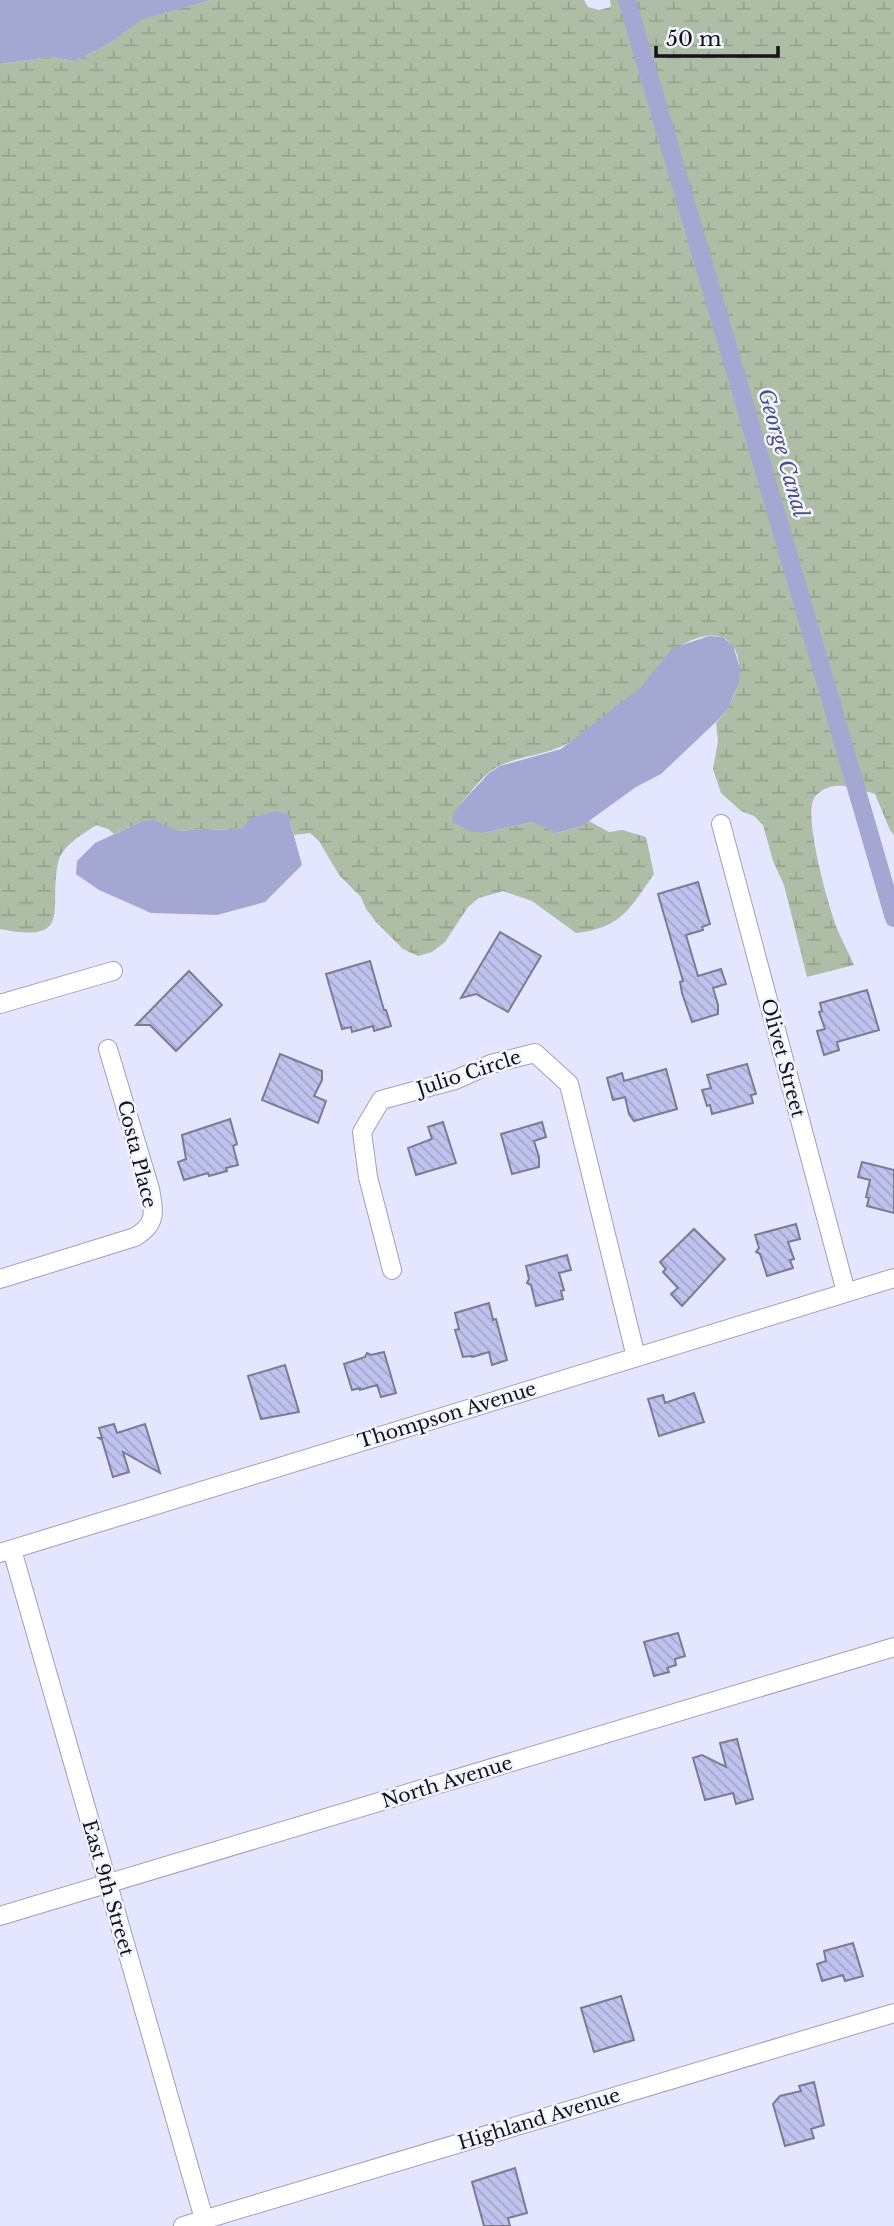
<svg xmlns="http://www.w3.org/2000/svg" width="894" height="2226" viewBox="0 0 894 2226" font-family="'Libre Baskerville',serif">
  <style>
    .wetland { fill: url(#wetland-marsh) }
    .water { fill: #a3a7d1 }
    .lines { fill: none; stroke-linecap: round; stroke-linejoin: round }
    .canal { stroke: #a3a7d1; stroke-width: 18 }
    .building { fill: url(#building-back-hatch); stroke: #7a7c91; stroke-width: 2 }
    .street-casing { stroke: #9ea1b6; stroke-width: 20 }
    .street { stroke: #fff; stroke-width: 18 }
    .labels { text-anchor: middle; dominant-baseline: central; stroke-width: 5; stroke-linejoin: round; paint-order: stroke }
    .street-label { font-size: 19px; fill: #13131b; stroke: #f3f5fe }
    .water-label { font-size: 21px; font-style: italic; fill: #4c4e86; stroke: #f3f5fe }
  </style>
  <defs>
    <pattern id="wetland-marsh" width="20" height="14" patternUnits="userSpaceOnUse" patternTransform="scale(1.75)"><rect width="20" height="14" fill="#aebda5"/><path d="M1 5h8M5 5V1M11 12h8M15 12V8" fill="none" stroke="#95a28d"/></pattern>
    <pattern id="building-back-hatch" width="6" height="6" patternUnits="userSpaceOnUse" patternTransform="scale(1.75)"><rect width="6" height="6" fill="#bec2ed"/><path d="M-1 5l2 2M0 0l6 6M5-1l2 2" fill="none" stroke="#a2a6cb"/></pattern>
  </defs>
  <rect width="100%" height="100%" fill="#e3e6fe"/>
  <path class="wetland" d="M211,0H584L588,7L599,10L611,7L610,0H894V835L890,830L875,794C862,790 840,782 827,788C823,789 817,794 814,798C803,817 829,909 838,931C843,942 849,954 854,965L807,977L784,885L773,861L763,825L754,816L741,811L721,793L713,769L718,741L716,723C753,688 748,610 684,644C664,654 655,674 639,689C622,705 603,719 585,732C554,756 533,752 501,765C482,773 469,796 455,810L483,833L532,822L558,833L582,826L589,821L609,832L622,830L646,837L654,874C630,908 622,928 576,933L532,901L503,891L479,898L468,907L445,942L432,952L418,956L403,949L376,922L366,909L361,897L339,875L319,841L310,833L294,835L288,815L231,830L204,829L178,831L141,822L114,834L108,829L96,825C82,835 62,845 58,863C48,909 75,944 0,929V64L50,57L75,61L110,43L142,19Z"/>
  <path class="water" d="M0,0H211L143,19L110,43L75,61L50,57L0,64Z
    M709,636L722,637L733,645L740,669L739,682L729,707L720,718L661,774L636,787L582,826L557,833L532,822L483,833L470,831L452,822L455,810L489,773L500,766L561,749L640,688L673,648Z
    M276,811L288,814L302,865L265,902L217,915L151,913L99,890L76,874L77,861L95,843L141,822L154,820L178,831L204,829L231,830L243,827L251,818Z"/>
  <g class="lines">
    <path class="canal" d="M627,0L894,918"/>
  </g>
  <path class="building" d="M698,882L710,924L702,927L703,930L686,935L698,976L721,969L726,984L713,988L718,1005V1014L692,1022L682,993L680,982L683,981L658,894Z
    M500,932L541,956L508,1012L476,994L461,998Z
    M370,961L384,1010H386L391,1026L374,1031L373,1026L352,1032L351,1027L342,1029L326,974Z
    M189,971L222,1005L176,1051L150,1025H136Z
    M867,990L879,1030L837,1042L839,1050L824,1055L817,1031L825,1029L819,1012L822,1011L820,1003Z
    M280,1054L322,1071V1080L314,1096L326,1101L318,1123L262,1100Z
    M747,1064L756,1094L751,1095L753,1103L712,1114L710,1105L707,1106L702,1090L711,1088L707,1075Z
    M666,1069L677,1109L634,1121L629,1114L625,1097L613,1100L607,1078L622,1073L624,1081Z
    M230,1119L237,1144L233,1146L238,1165L226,1168L227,1171L209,1176L208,1173L184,1180L178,1162L186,1159L182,1135Z
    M443,1122L456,1163L416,1175L408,1148L432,1139L428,1127Z
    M542,1122L546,1137L534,1141L539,1157V1167L512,1174L501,1134Z
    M862,1162L894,1170V1213L867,1206L869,1198L866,1197L870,1180L858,1177Z
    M796,1224L800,1239L788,1242L794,1259L790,1260L793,1268L767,1276L760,1254L756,1252L759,1248L755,1235Z
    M694,1229L725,1259L682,1306L671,1294L678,1288L663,1272L666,1269L660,1262Z
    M567,1255L571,1270L559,1273L564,1290L561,1291L563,1299L536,1306L531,1285L527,1283L529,1279L526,1266Z
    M489,1303L493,1320L496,1319L507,1360L492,1365L489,1352L472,1357L471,1356L463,1357L455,1330L459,1329L455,1313Z
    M384,1352L396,1393L381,1397L377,1385L360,1390V1388L352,1390L344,1364L365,1357L367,1353L371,1355Z
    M285,1365L299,1412L261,1419L248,1376Z
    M694,1393L704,1422L659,1436L648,1399L663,1395L665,1403Z
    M114,1424L117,1433L145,1424L160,1473L123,1452L129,1472L113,1477L102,1440L99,1438H102L99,1428Z
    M678,1633L685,1656L675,1659L676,1665L667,1668L669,1672L654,1676L644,1642Z
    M737,1739L753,1799L736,1804L733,1793L705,1800L693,1758L702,1755L726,1767L720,1743Z
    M853,1943L863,1976L845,1981L843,1975L822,1981L817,1964L826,1961L824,1951Z
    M621,1996L634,2040L594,2052L581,2008Z
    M814,2082L824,2125L811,2129L814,2138L785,2146L773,2104L780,2096L801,2091L799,2086Z
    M515,2168L527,2213L508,2218L510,2226H484L472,2182Z"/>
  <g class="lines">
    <defs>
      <path id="street" d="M721,824L846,1292
        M0,1004L113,971
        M392,1270L368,1177L362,1132L381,1100L455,1080L491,1064L535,1053L569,1084L636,1357
        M0,1279L135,1237C157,1224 154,1212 150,1189L108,1049
        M12,1550L206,2226
        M0,1553L894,1278
        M0,1916L894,1647
        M183,2226L894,2013"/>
    </defs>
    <use href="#street" class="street-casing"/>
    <use href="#street" class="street"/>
  </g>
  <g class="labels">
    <g class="street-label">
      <text transform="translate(783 1058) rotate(75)">Olivet Street</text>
      <text transform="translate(469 1073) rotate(-18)">Julio Circle</text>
      <text transform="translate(137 1154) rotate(76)">Costa Place</text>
      <text transform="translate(447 1415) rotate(-17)">Thompson Avenue</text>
      <text transform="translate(447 1782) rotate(-17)">North Avenue</text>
      <text transform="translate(108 1888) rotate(74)">East 9th Street</text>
      <text transform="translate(539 2119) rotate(-17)">Highland Avenue</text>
    </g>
    <g class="water-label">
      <text transform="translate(783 453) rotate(74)">George Canal</text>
    </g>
  </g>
  <path d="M656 46v10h122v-10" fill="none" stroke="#13131b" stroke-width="3.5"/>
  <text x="666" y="46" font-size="21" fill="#13131b" stroke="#f3f5fe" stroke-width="5" paint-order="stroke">50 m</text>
</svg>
